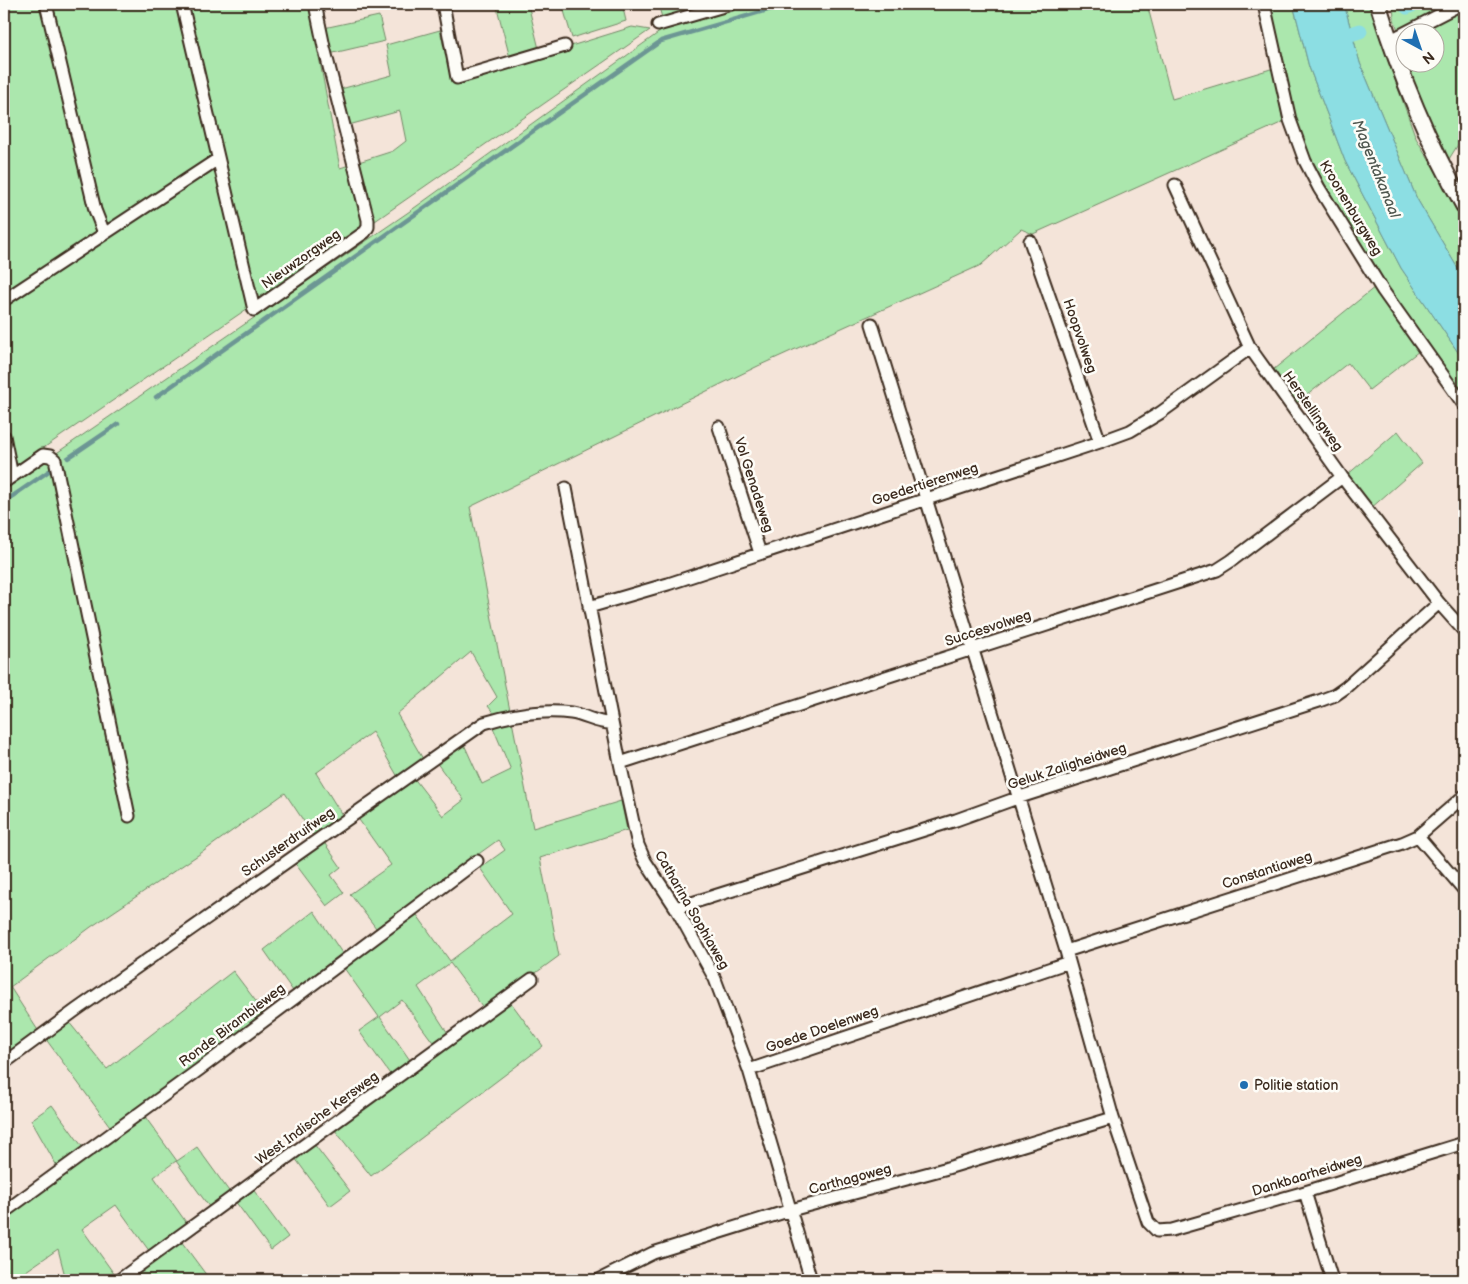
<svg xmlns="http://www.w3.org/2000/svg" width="1468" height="1284" viewBox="0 0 1468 1284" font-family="'Balsamiq Sans',sans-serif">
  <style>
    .green { fill: #abe7ad; stroke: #738866 }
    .water { fill: #8cdee3; stroke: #6c9694 }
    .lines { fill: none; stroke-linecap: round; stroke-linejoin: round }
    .stream { stroke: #6c9694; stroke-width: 4.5 }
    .canal { stroke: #8cdee3; stroke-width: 15 }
    .minor-casing { stroke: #3b2a1e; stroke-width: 15 }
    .tertiary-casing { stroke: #3b2a1e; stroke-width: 19 }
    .minor { stroke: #fdfcf7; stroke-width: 11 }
    .tertiary { stroke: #fdfcf7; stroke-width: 15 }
    .poi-dot { fill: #1f6fb2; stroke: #fdfcf7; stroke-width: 2 }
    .labels { text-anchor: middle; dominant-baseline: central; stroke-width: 5; stroke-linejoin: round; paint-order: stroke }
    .street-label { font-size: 14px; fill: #3b2a1e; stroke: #fdfcf7 }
    .poi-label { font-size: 14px; fill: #3b2a1e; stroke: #fdfcf7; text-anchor: start }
    .water-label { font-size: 15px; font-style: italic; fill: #4f574f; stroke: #fdfcf7 }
  </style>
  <rect width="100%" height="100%" fill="#f4e4d9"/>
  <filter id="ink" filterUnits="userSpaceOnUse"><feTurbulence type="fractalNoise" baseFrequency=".02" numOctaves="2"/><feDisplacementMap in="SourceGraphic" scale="10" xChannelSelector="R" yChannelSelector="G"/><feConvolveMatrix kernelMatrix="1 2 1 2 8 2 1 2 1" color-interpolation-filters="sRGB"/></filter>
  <g filter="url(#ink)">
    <path class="green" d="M4,4H309L340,168L393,151L406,141L400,111L345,126L337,90L392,75L386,45L440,30L452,83L632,27L650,30L352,237L4,475Z
      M496,4H528L539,49L510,58Z
      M562,4H622L626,21L572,38Z
      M658,4H690L692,13L663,21Z
      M748,4H1147L1172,99L1274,68L1283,122L1033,234L1021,229L981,265L758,366L470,507L533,828L621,801L627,830L540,858L559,956L485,1010L450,963L418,987L449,1035L435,1045L402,1000L380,1017L412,1063L392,1077L359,1031L379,1017L344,968L417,915L450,961L512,914L480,868L505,850L498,840L376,928L350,894L391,865L357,817L413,777L443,816L464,800L436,762L463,742L482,784L511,770L492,725L498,719L488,706L497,697L471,652L397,714L423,759L398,777L372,732L316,773L342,815L313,835L285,793L204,851L91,927L10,987L39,1032L4,1058V489L410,211L661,31L674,25Z
      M1270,4H1293L1309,67L1345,161L1401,268L1464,361V395L1382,278L1315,168L1297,128Z
      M1344,4H1371L1382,44L1416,138L1464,219V279L1417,199L1360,63Z
      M1393,4H1449L1398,30L1394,19Z
      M1464,7V135L1449,159L1426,115L1406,63L1436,62V32H1414Z
      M379,16L385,41L329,54L324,28Z
      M1375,287L1419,351L1369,390L1348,363L1297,403L1274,369Z
      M1398,431L1422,463L1370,509L1346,476Z
      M323,841L341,867L331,875L344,893L327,906L294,862Z
      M314,911L342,953L293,991L264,950Z
      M233,971L264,1012L112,1129L45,1038L68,1021L107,1069Z
      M509,1000L543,1046L371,1176L334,1129Z
      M52,1105L84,1149L58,1168L31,1120Z
      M143,1114L177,1161L197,1147L231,1194L210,1208L176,1161L154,1177L188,1225L150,1252L116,1205L82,1229L117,1278L115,1280H66L58,1249L13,1280H4V1217Z
      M314,1144L350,1191L330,1206L295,1158Z
      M252,1188L288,1237L271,1250L235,1201Z
      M181,1241L210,1280H143L138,1273Z"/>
    <path class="water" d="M1293,4H1344L1360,63L1417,199L1464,279V361L1401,268L1345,161L1309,67Z"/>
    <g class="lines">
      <path class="stream" d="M156,397L661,41L788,4
        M68,458L118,424
        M4,502L49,471"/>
      <path class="canal" d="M1407,7L1414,4
        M1333,40L1360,31"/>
      <defs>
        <path id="minor" d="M46,4L95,210L104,233
          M182,4L254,310L365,232L368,227V220L324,47L315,4
          M443,4L457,78L565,46
          M1264,4L1290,120L1305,161L1319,188L1383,291L1464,405
          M658,25L731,4
          M1389,41L1461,4
          M1175,185L1250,348L1342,477L1439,603L1464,631
          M1030,241L1100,442
          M4,300L218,159
          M872,324L1066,951L1113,1118L1148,1222L1157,1231L1172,1230L1305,1192L1464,1143
          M719,427L760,553
          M4,436L12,476
          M4,482L43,455L50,456L55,460L129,816
          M566,488L620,763L638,845L645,861L676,908L715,979L749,1070L811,1280
          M589,607L668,584L1100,442L1130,431L1160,413L1250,348
          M620,763L1217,570L1231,561L1342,477
          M1418,836L1464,890
          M676,908L956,820L1020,797L1319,701L1335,695L1345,688L1439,603
          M1066,951L1402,843L1418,836L1464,796
          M4,1063L76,1010L484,723C513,714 541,709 571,713C586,715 597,724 612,723
          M749,1070L1069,962
          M1305,1192L1332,1280
          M4,1212L200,1069L477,861
          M119,1280L532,979
          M599,1280L653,1253L791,1210L944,1169L1113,1118"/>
        <path id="tertiary" d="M1378,4C1400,75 1428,142 1464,206"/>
      </defs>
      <use href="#minor" class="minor-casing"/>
      <use href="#tertiary" class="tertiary-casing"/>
      <use href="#minor" class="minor"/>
      <use href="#tertiary" class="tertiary"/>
    </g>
  </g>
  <circle class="poi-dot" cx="1244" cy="1085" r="5"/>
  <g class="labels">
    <g class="street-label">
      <text transform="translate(1351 208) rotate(59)">Kroonenburgweg</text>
      <text transform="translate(301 259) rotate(-35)">Nieuwzorgweg</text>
      <text transform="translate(1080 336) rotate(71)">Hoopvolweg</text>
      <text transform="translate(1313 411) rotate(55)">Herstellingweg</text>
      <text transform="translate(925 484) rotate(-18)">Goedertierenweg</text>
      <text transform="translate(754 485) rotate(72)">Vol Genadeweg</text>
      <text transform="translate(988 628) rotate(-18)">Succesvolweg</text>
      <text transform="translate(1067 766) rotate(-18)">Geluk Zaligheidweg</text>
      <text transform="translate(288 842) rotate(-35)">Schusterdruifweg</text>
      <text transform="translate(1267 870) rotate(-18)">Constantiaweg</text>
      <text transform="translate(692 910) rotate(60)">Catharina Sophiaweg</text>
      <text transform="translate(232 1025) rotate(-37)">Ronde Birambieweg</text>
      <text transform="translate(822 1029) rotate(-19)">Goede Doelenweg</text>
      <text transform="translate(317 1118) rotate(-36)">West Indische Kersweg</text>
      <text transform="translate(1307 1175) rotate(-17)">Dankbaarheidweg</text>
      <text transform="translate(850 1179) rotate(-15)">Carthagoweg</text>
    </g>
    <g class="poi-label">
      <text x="1254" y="1085">Politie station</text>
    </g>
    <g class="water-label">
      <text transform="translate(1376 169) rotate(68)">Magentakanaal</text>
    </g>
  </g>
  <rect width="1468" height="1284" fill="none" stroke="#fdfcf7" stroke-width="20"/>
  <rect x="10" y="10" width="1448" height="1264" fill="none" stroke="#3b2a1e" stroke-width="2" filter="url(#ink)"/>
  <g transform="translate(1420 48) rotate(140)"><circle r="24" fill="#fdfcf7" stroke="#afa8a0"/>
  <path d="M0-4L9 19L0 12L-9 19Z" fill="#1f6fb2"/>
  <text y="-8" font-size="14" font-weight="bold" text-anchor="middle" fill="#3b2a1e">N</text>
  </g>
</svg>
